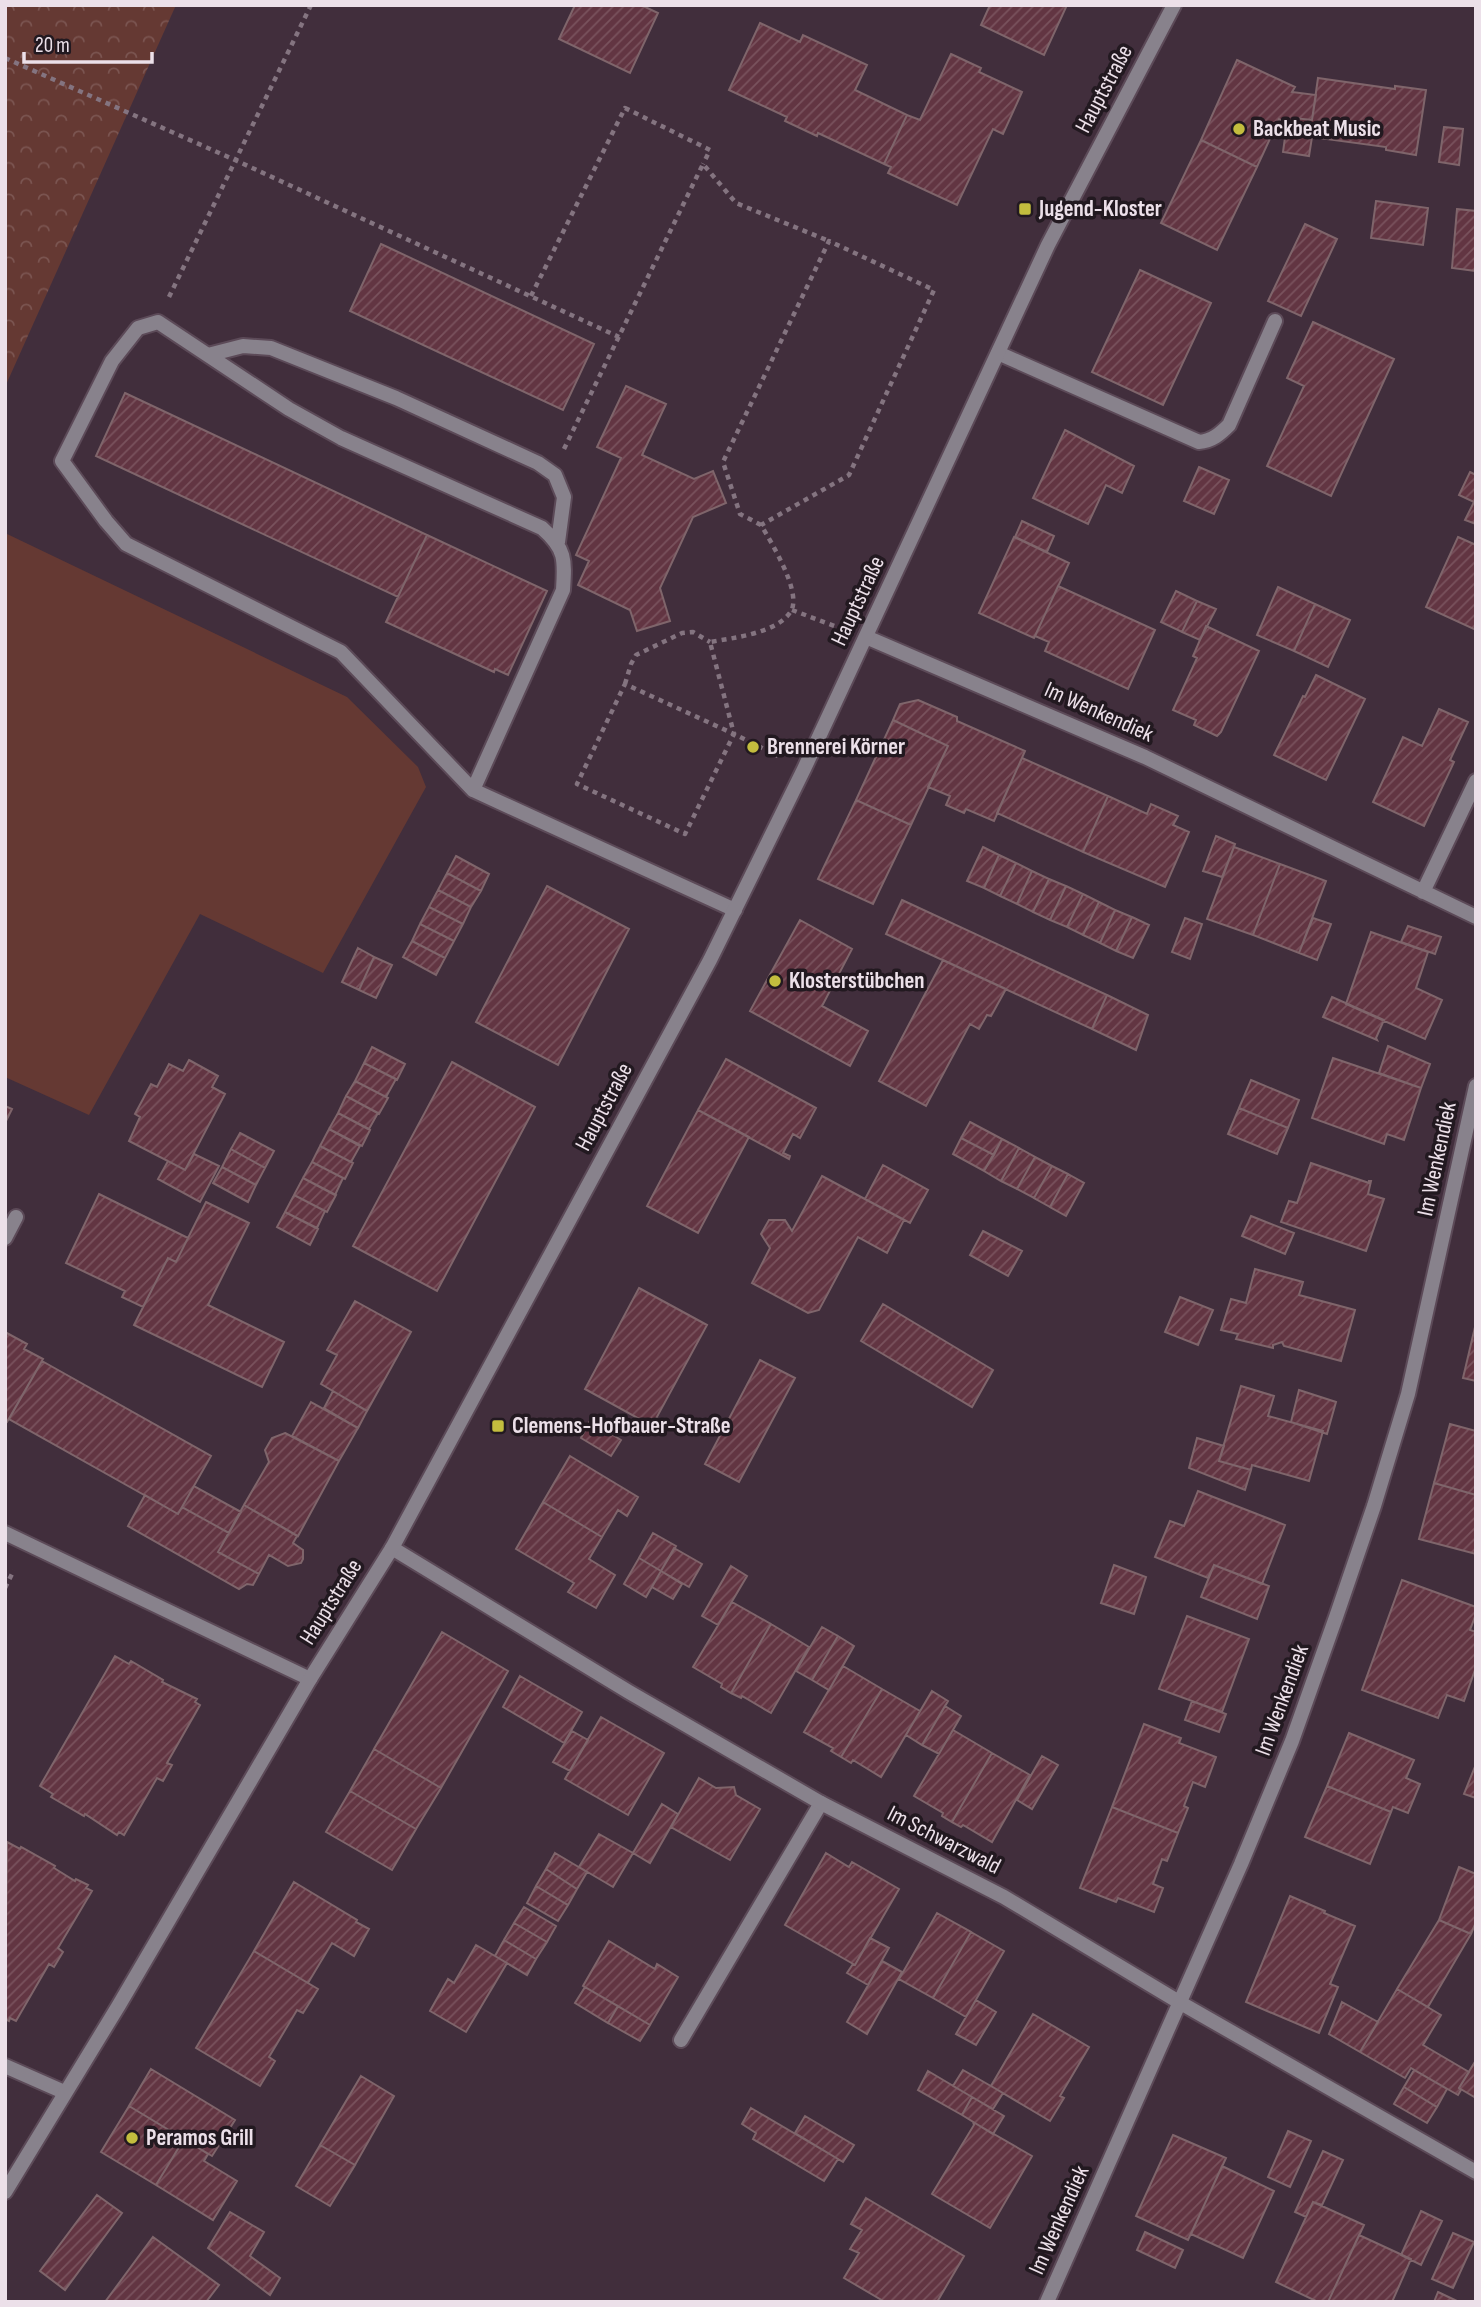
<svg xmlns="http://www.w3.org/2000/svg" width="1481" height="2307" viewBox="0 0 1481 2307" font-family="'Sofia Sans Condensed',sans-serif">
  <style>
    .grass { fill: #653933 }
    .forest { fill: url(#forest-crowns) }
    .building { fill: url(#building-hatch); stroke: #7f656b; stroke-width: 2 }
    .lines { fill: none; stroke-linecap: round; stroke-linejoin: round }
    .service-casing { stroke: #5c4a58; stroke-width: 18 }
    .minor-casing { stroke: #5c4a58; stroke-width: 18 }
    .tertiary-casing { stroke: #5c4a58; stroke-width: 18 }
    .path { stroke: #847480; stroke-width: 4.5; stroke-dasharray: 5 5; stroke-linecap: butt }
    .service { stroke: #88828c; stroke-width: 14 }
    .minor { stroke: #88828c; stroke-width: 14 }
    .tertiary { stroke: #88828c; stroke-width: 14 }
    .poi-dot { fill: #c3bd3e; stroke: #221920; stroke-width: 2.5 }
    .labels { text-anchor: middle; dominant-baseline: central; stroke-width: 7; stroke-linejoin: round; paint-order: stroke }
    .street-label { font-size: 23px; fill: #ece0e9; stroke: #221920 }
    .poi-label { font-size: 23px; font-weight: bold; fill: #ece0e9; stroke: #221920; text-anchor: start }
  </style>
  <defs>
    <pattern id="forest-crowns" width="20" height="18" patternUnits="userSpaceOnUse" patternTransform="scale(1.75)"><rect width="20" height="18" fill="#653933"/><path d="M2 6a3 3 0 1 1 6 0M12 15a3 3 0 1 1 6 0" fill="none" stroke="#7b5551"/></pattern>
    <pattern id="building-hatch" width="6" height="6" patternUnits="userSpaceOnUse" patternTransform="scale(1.75)"><rect width="6" height="6" fill="#623542"/><path d="M-1 1l2-2M0 6l6-6M5 7l2-2" fill="none" stroke="#79525d"/></pattern>
  </defs>
  <rect width="100%" height="100%" fill="#412e3c"/>
  <path class="grass" d="M5,533L347,697L418,767L426,787L323,973L200,914L89,1115L5,1077Z"/>
  <path class="forest" d="M5,5H176L5,387Z"/>
  <path class="building" d="M575,5H641L658,13L630,73L559,39Z
    M990,5H1067L1044,55L981,25Z
    M760,23L800,42L803,35L867,65L855,90L907,115L884,164L818,133L817,136L785,121L787,117L729,90Z
    M951,54L981,68L979,72L1022,92L1003,134L993,129L957,205L888,173L891,167L884,164L907,115L920,120Z
    M1237,60L1295,87L1292,92L1316,95L1312,120L1294,118L1289,124L1279,119L1257,167L1201,140Z
    M1318,78L1395,89V86L1426,90L1416,155L1386,150V147L1312,137L1309,156L1283,152L1287,123L1289,124L1294,118L1312,120Z
    M1444,127L1463,129L1459,165L1439,162Z
    M1201,140L1257,167L1217,250L1161,223Z
    M1376,201L1428,208L1423,245L1371,238Z
    M1457,209L1476,211V271L1452,268Z
    M1305,224L1337,239L1301,316L1268,301Z
    M381,244L594,344L563,410L350,311Z
    M1140,270L1211,303L1163,405L1092,372Z
    M1313,322L1394,359L1331,496L1267,466L1304,386L1287,378Z
    M626,386L666,404L642,455L694,479L713,471L726,503L693,517L660,588L670,621L637,631L630,610L578,585L589,561L576,555L621,458L597,447Z
    M125,393L427,535L398,597L96,456Z
    M1065,430L1134,466L1122,493L1106,485L1088,524L1033,498Z
    M1199,467L1229,480L1214,514L1184,501Z
    M1470,472L1476,475V503L1459,495Z
    M1474,502L1476,503V524L1465,520Z
    M1022,521L1054,536L1047,552L1015,537Z
    M427,535L547,591L508,675L495,669L494,672L386,622Z
    M1014,537L1069,563L1034,638L979,613Z
    M1458,537L1476,545V630L1426,607Z
    M1058,586L1155,630L1128,689L1045,651L1049,642L1035,636Z
    M1278,587L1315,604L1294,651L1257,635Z
    M1176,591L1197,601L1182,632L1161,622Z
    M1197,601L1216,609L1200,640L1182,632Z
    M1315,604L1350,620L1328,667L1294,651Z
    M1206,626L1259,651L1221,732L1217,736L1194,725L1196,720L1173,710L1197,658L1193,656Z
    M1316,675L1365,699L1326,780L1274,755L1303,696L1305,697Z
    M918,700L957,717V721L1025,751L994,821L966,809L964,813L946,805L950,796L928,787L948,746L893,720L900,704Z
    M1439,709L1468,722L1450,760L1454,762L1424,826L1373,802L1403,737L1422,746Z
    M893,720L948,746L911,825L856,800Z
    M1022,758L1108,796L1083,852L997,813Z
    M1108,796L1147,814L1151,804L1178,816L1173,825L1189,832L1165,887L1083,852Z
    M856,800L911,825L873,904L818,879Z
    M1216,836L1235,844L1222,877L1203,871Z
    M983,847L999,855L984,888L967,881Z
    M1234,847L1280,864L1253,935L1207,919Z
    M999,855L1016,863L1000,896L984,888Z
    M456,856L489,874L481,891L447,873Z
    M1016,863L1032,871L1017,904L1000,896Z
    M1280,864L1326,881L1299,953L1253,935Z
    M1032,871L1049,879L1033,912L1017,904Z
    M447,873L481,891L471,907L438,890Z
    M1049,879L1066,886L1050,920L1033,912Z
    M547,886L629,929L558,1065L476,1022Z
    M1066,886L1083,894L1067,927L1050,920Z
    M438,890L471,907L463,924L429,907Z
    M1083,894L1099,902L1083,935L1067,927Z
    M902,900L1107,995L1092,1029L886,934Z
    M1099,902L1115,910L1100,943L1083,935Z
    M429,907L463,924L454,941L420,924Z
    M1115,910L1132,917L1116,951L1100,943Z
    M1132,917L1149,925L1133,958L1116,951Z
    M1185,918L1202,924L1190,959L1172,952Z
    M1313,918L1331,924L1317,960L1299,953Z
    M800,920L852,949L822,1006L868,1031L850,1066L750,1011Z
    M420,924L454,941L445,958L412,941Z
    M1408,926L1441,937L1435,954L1401,942Z
    M1371,932L1428,952L1416,988L1442,1000L1425,1039L1346,1004Z
    M412,941L445,958L436,975L403,957Z
    M358,948L374,957L359,990L342,982Z
    M374,957L392,965L376,998L359,990Z
    M943,960L1006,989L991,1016L987,1015L979,1029L970,1024L926,1106L879,1081Z
    M1107,995L1148,1015L1136,1050L1092,1029Z
    M1332,997L1384,1020L1376,1038L1377,1040L1323,1017Z
    M1388,1046L1430,1064L1421,1088L1379,1073Z
    M372,1047L405,1064L397,1080L364,1063Z
    M1333,1058L1421,1088L1404,1140L1387,1134L1384,1144L1312,1118Z
    M726,1059L816,1108L800,1138L793,1134L783,1153L790,1156L789,1159L698,1110Z
    M189,1060L218,1076L212,1087L225,1094L185,1170L129,1141L140,1117L135,1114L151,1084L157,1087L169,1064L183,1071Z
    M452,1062L535,1107L437,1291L353,1246Z
    M364,1063L396,1079L386,1097L355,1081Z
    M1251,1080L1299,1100L1288,1128L1239,1108Z
    M355,1081L388,1098L379,1114L346,1096Z
    M346,1096L378,1113L369,1129L338,1113Z
    M5,1106L12,1109L5,1123Z
    M1239,1108L1288,1128L1277,1154L1228,1134Z
    M698,1110L749,1137L698,1233L647,1206Z
    M338,1113L370,1130L362,1146L329,1129Z
    M970,1122L1002,1139L994,1155L961,1138Z
    M329,1129L360,1146L351,1162L320,1146Z
    M240,1133L274,1151L265,1168L231,1149Z
    M961,1138L994,1155L984,1171L953,1154Z
    M1002,1139L1019,1148L1001,1181L984,1171Z
    M320,1146L353,1163L345,1179L312,1162Z
    M1019,1148L1035,1157L1017,1189L1001,1181Z
    M231,1149L265,1168L256,1185L222,1167Z
    M194,1154L219,1166L200,1202L158,1179L168,1161L185,1170Z
    M1035,1157L1052,1166L1034,1198L1017,1189Z
    M312,1162L343,1178L335,1195L303,1178Z
    M1311,1163L1369,1183V1181H1371L1368,1194L1384,1199L1366,1251L1281,1222L1289,1201L1297,1203Z
    M883,1165L928,1190L910,1223L865,1199Z
    M1052,1166L1068,1174L1050,1207L1034,1198Z
    M222,1167L256,1185L248,1202L213,1183Z
    M1068,1174L1084,1183L1066,1216L1050,1207Z
    M822,1176L904,1220L887,1253L858,1237L819,1310L808,1313L752,1283L770,1248L761,1234L769,1220H785L792,1231Z
    M303,1178L336,1195L327,1212L294,1195Z
    M99,1194L188,1238L176,1262L168,1258L143,1307L122,1297L125,1291L66,1263Z
    M294,1195L325,1211L317,1228L285,1212Z
    M206,1202L249,1223L208,1305L284,1342L262,1387L134,1325L168,1258L176,1262Z
    M285,1212L318,1229L310,1245L277,1227Z
    M1251,1216L1294,1233L1285,1254L1242,1236Z
    M983,1231L1022,1251L1008,1276L970,1255Z
    M1255,1269L1303,1282L1299,1295L1355,1310L1341,1361L1284,1346L1282,1342L1273,1345V1348L1236,1339L1238,1334L1221,1330L1231,1299L1246,1303Z
    M639,1288L707,1325L652,1426L585,1389Z
    M1180,1297L1213,1310L1198,1345L1165,1332Z
    M355,1301L411,1332L367,1411L321,1384L337,1355L327,1350Z
    M883,1304L993,1370L972,1407L861,1341Z
    M1475,1327L1476,1328V1381L1463,1378Z
    M5,1332L27,1344L24,1349L43,1359L7,1422L5,1421Z
    M760,1360L795,1378L739,1482L705,1464Z
    M42,1361L211,1456L178,1514L9,1419Z
    M1241,1386L1274,1396L1268,1416L1323,1431L1309,1481L1252,1465L1251,1470L1219,1461Z
    M1299,1390L1336,1402L1327,1434L1291,1422Z
    M333,1391L367,1411L358,1428L324,1408Z
    M311,1402L358,1428L339,1461L292,1436Z
    M590,1421L621,1440L611,1456L581,1438Z
    M1450,1424L1476,1431V1495L1434,1483Z
    M285,1433L339,1461L298,1536L244,1505L269,1462L265,1450L272,1438Z
    M1197,1438L1224,1446L1219,1461L1251,1470L1245,1490L1189,1468Z
    M570,1456L638,1497L627,1516L618,1510L602,1537L543,1502Z
    M1434,1483L1476,1495V1554L1419,1539Z
    M194,1486L241,1512L229,1533L182,1507Z
    M1198,1491L1285,1525L1262,1584L1214,1565L1208,1578L1155,1557L1170,1521L1184,1526Z
    M145,1495L178,1514L182,1507L229,1533L218,1552L259,1574L253,1585L247,1584L239,1589L128,1526Z
    M543,1502L602,1537L589,1559L615,1575L596,1608L568,1592L574,1583L516,1549Z
    M244,1505L297,1536L293,1543L303,1550V1559L301,1563L288,1566L269,1555L259,1574L218,1552Z
    M653,1533L676,1546L661,1571L639,1558Z
    M674,1548L702,1564L689,1587L661,1571Z
    M639,1558L661,1571L646,1597L624,1584Z
    M1114,1565L1146,1577L1134,1614L1101,1603Z
    M1214,1565L1269,1586L1257,1619L1201,1597Z
    M731,1566L747,1576L718,1625L702,1616Z
    M661,1571L682,1584L673,1599L652,1587Z
    M1402,1580L1476,1607V1614L1470,1630L1476,1632V1667L1464,1701L1447,1695L1438,1718L1362,1690Z
    M732,1602L771,1624L731,1693L721,1687L722,1684L693,1667Z
    M1187,1616L1249,1639L1222,1712L1159,1689Z
    M771,1624L809,1647L771,1713L742,1696L741,1698L731,1693Z
    M822,1627L838,1636L812,1680L796,1671Z
    M442,1632L508,1671L441,1788L374,1749Z
    M838,1636L854,1646L829,1690L812,1680Z
    M115,1656L129,1664L131,1661L163,1680L162,1682L197,1699L195,1702L200,1705L167,1763L172,1765L163,1781L157,1778L124,1835L119,1832L117,1835L85,1814L84,1816L51,1797L53,1794L40,1786Z
    M843,1666L882,1689L841,1757L831,1751L833,1748L804,1732Z
    M520,1676L582,1712L564,1743L503,1707Z
    M882,1689L920,1711L881,1777L853,1760L851,1763L841,1757Z
    M932,1691L948,1701L922,1745L906,1735Z
    M1192,1701L1226,1714L1219,1732L1185,1720Z
    M945,1706L961,1716L939,1754L922,1745Z
    M601,1717L664,1753L628,1815L565,1779Z
    M1144,1724L1181,1738L1179,1743L1216,1757L1205,1787L1193,1782L1184,1806L1188,1808L1178,1833L1112,1807Z
    M953,1730L992,1753L952,1822L942,1816L943,1813L914,1796Z
    M572,1731L588,1740L570,1771L553,1762Z
    M1349,1733L1414,1760L1406,1778L1420,1784L1408,1813L1393,1807L1391,1812L1327,1786Z
    M374,1749L441,1788L416,1829L350,1791Z
    M992,1753L1030,1775L992,1842L963,1825L961,1827L952,1822Z
    M1042,1756L1058,1765L1032,1809L1017,1800Z
    M1476,1764V1798L1464,1794Z
    M699,1778L716,1788L734,1787L736,1795L760,1809L730,1860L671,1827Z
    M1327,1786L1391,1812L1370,1864L1305,1837Z
    M350,1791L416,1829L392,1870L326,1832Z
    M662,1804L678,1814L650,1863L633,1853Z
    M1112,1807L1178,1833L1167,1861L1162,1859L1153,1884L1163,1888L1154,1912L1118,1898L1116,1902L1080,1888Z
    M599,1834L633,1853L613,1887L579,1867Z
    M7,1842L20,1849L21,1847L55,1866L54,1868L75,1881L76,1879L88,1885L86,1888L92,1891L58,1948L63,1952L54,1967L49,1964L16,2021L10,2018L9,2021L5,2019Z
    M555,1853L587,1872L577,1889L546,1869Z
    M826,1853L849,1867L852,1862L899,1889L855,1965L785,1925Z
    M1459,1867L1476,1874V1922L1471,1934L1439,1920Z
    M546,1869L577,1889L568,1905L536,1886Z
    M294,1882L357,1920L356,1922L369,1929L354,1956L332,1943L308,1983L254,1951Z
    M536,1886L568,1905L558,1921L527,1903Z
    M1290,1896L1325,1911L1324,1913L1355,1926L1330,1984L1338,1987L1319,2033L1246,2002Z
    M524,1907L556,1926L547,1942L514,1923Z
    M937,1913L971,1932L933,1998L899,1979Z
    M1439,1920L1471,1934L1428,2007L1397,1989Z
    M514,1923L547,1942L536,1959L504,1940Z
    M971,1932L1004,1951L966,2017L933,1998Z
    M870,1938L889,1948L868,1985L847,1973L853,1964L855,1965Z
    M504,1940L536,1959L527,1975L495,1956Z
    M609,1941L655,1969L657,1964L678,1977L650,2025L583,1986Z
    M476,1945L507,1963L466,2032L430,2011L448,1979L454,1983Z
    M254,1951L318,1989L303,2013L297,2010L269,2057L275,2061L260,2086L196,2048Z
    M882,1961L902,1972L867,2034L847,2022Z
    M585,1987L618,2006L608,2023L575,2003Z
    M1397,1989L1441,2015L1423,2045L1469,2072L1459,2088L1461,2090L1458,2095L1411,2068L1405,2078L1360,2052Z
    M976,2000L996,2012L976,2045L956,2034Z
    M1342,2002L1378,2022L1360,2052L1329,2034Z
    M618,2006L650,2025L640,2041L608,2023Z
    M1033,2014L1089,2047L1060,2096L1064,2098L1050,2121L991,2086Z
    M1476,2060V2098L1459,2088Z
    M151,2069L235,2120L212,2156L129,2106Z
    M963,2070L1003,2093L993,2109L953,2086Z
    M1414,2070L1447,2089L1437,2107L1404,2087Z
    M928,2071L972,2097L962,2115L918,2090Z
    M361,2076L394,2096L355,2165L320,2145Z
    M1404,2087L1437,2107L1427,2123L1394,2104Z
    M972,2097L1004,2116L993,2134L962,2115Z
    M129,2106L184,2139L156,2185L101,2152Z
    M751,2108L838,2159L824,2181L753,2139L756,2133L742,2124Z
    M805,2116L854,2145L843,2162L795,2133Z
    M973,2122L1032,2156L990,2228L932,2194L974,2125Z
    M1288,2131L1311,2141L1290,2187L1268,2177Z
    M1173,2135L1226,2158L1188,2240L1136,2216Z
    M184,2139L208,2154L204,2161L237,2181L213,2220L156,2185Z
    M320,2145L355,2165L330,2206L296,2186Z
    M1323,2151L1343,2160L1322,2205L1313,2202L1306,2217L1295,2212Z
    M1222,2166L1274,2191L1243,2258L1191,2234Z
    M97,2195L122,2213L65,2290L40,2271Z
    M866,2198L964,2256L937,2302H885L844,2278L859,2253L850,2249L862,2230L851,2224Z
    M1313,2202L1364,2225L1328,2302H1318L1276,2282Z
    M1421,2211L1442,2221L1421,2265L1401,2255Z
    M230,2212L264,2232L250,2256L280,2278L270,2295L208,2248Z
    M1145,2232L1183,2250L1175,2268L1137,2250Z
    M1453,2233L1474,2242L1453,2288L1432,2279Z
    M1359,2235L1411,2259L1392,2302H1328Z
    M153,2237L219,2285L206,2302H105Z
    M1438,2292L1459,2302H1434Z"/>
  <g class="lines">
    <defs>
      <path id="service" d="M998,353L1199,442C1212,441 1220,434 1229,425L1275,321
        M208,355L243,346L271,348L396,398L538,463L555,475L564,497L558,542
        M473,790L563,590C565,560 566,549 542,528L341,438L289,409L158,322L138,328L112,361L62,461L106,521L126,544L341,652L473,790L735,910
        M681,2040L821,1803
        M5,2066L64,2092"/>
      <path id="minor" d="M866,637L1145,757L1476,917
        M1423,892L1476,781
        M5,1238L16,1217
        M5,1533L310,1679
        M392,1548L629,1692L821,1803L1004,1897L1179,2002L1476,2172
        M1047,2302L1241,1864L1292,1741L1336,1617L1374,1506L1408,1394L1476,1086"/>
      <path id="tertiary" d="M5,2192L119,2005L310,1679L392,1548L710,960L804,769L1048,245L1174,5"/>
    </defs>
    <use href="#service" class="service-casing"/>
    <use href="#minor" class="minor-casing"/>
    <use href="#tertiary" class="tertiary-casing"/>
    <path class="path" d="M5,58L235,160L619,337
      M531,296L625,108L710,150L703,164
      M169,297L311,5
      M564,449L703,164L736,203L829,241
      M761,525L740,514L723,462L829,241L934,290L849,475L761,525C771,542 802,592 791,611C778,633 733,638 710,642L734,734L625,684L577,784L685,834L734,734L778,756
      M792,610L840,628
      M625,684L631,664L636,655L682,633L693,632L710,642
      M5,1588L14,1570"/>
    <use href="#service" class="service"/>
    <use href="#minor" class="minor"/>
    <use href="#tertiary" class="tertiary"/>
  </g>
  <g class="poi-dot">
    <circle cx="1239" cy="129" r="7"/>
    <rect x="1018" y="202" width="14" height="14" rx="3.5"/>
    <circle cx="753" cy="747" r="7"/>
    <circle cx="775" cy="981" r="7"/>
    <rect x="491" y="1419" width="14" height="14" rx="3.5"/>
    <circle cx="132" cy="2138" r="7"/>
  </g>
  <g class="labels">
    <g class="street-label">
      <text transform="translate(1104 89) rotate(-62)">Hauptstraße</text>
      <text transform="translate(858 601) rotate(-65)">Hauptstraße</text>
      <text transform="translate(1099 712) rotate(24)">Im Wenkendiek</text>
      <text transform="translate(604 1107) rotate(-62)">Hauptstraße</text>
      <text transform="translate(1437 1159) rotate(-78)">Im Wenkendiek</text>
      <text transform="translate(331 1602) rotate(-58)">Hauptstraße</text>
      <text transform="translate(1282 1700) rotate(-70)">Im Wenkendiek</text>
      <text transform="translate(944 1840) rotate(27)">Im Schwarzwald</text>
      <text transform="translate(1059 2220) rotate(-66)">Im Wenkendiek</text>
    </g>
    <g class="poi-label">
      <text x="1253" y="129">Backbeat Music</text>
      <text x="1039" y="209">Jugend-Kloster</text>
      <text x="767" y="747">Brennerei Körner</text>
      <text x="789" y="981">Klosterstübchen</text>
      <text x="512" y="1426">Clemens-Hofbauer-Straße</text>
      <text x="146" y="2138">Peramos Grill</text>
    </g>
  </g>
  <rect width="1481" height="2307" fill="none" stroke="#ece0e9" stroke-width="14"/>
  <path d="M24 52v10h128v-10" fill="none" stroke="#ece0e9" stroke-width="3.5"/>
  <text x="35" y="52" font-size="21" fill="#ece0e9" stroke="#221920" stroke-width="5" paint-order="stroke">20 m</text>
</svg>
